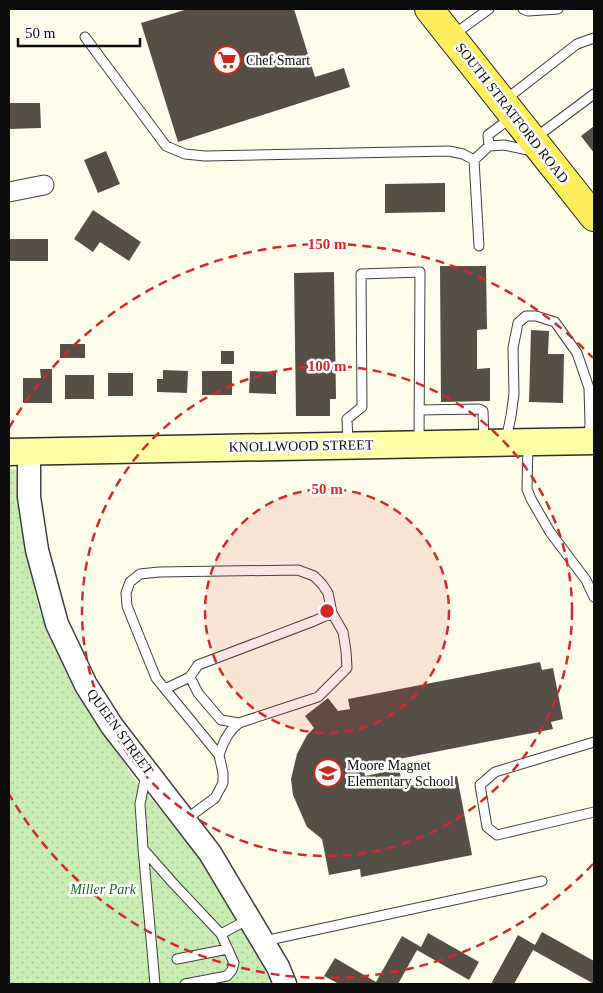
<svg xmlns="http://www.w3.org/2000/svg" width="603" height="993" viewBox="0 0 603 993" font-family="Georgia,serif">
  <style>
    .grass { fill: url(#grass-dots) }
    .building { fill: #554f48 }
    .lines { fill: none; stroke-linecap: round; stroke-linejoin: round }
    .service-casing { stroke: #3f3f3f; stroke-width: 11 }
    .minor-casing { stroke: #3f3f3f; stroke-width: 21 }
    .tertiary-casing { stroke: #3f3f3f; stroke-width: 25 }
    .secondary-casing { stroke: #2e2e2e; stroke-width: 29 }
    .primary-casing { stroke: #1d1d1d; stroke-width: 30 }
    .service { stroke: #fff; stroke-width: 9 }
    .minor { stroke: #fff; stroke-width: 19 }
    .tertiary { stroke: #fff; stroke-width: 22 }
    .secondary { stroke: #fcffa6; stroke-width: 26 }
    .primary { stroke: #ffee5b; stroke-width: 28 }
    .ring { fill: none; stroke: #d62828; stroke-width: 2.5; stroke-dasharray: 9 6 }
    .labels { text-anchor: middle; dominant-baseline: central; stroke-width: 5; stroke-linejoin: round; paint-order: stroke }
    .poi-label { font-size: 14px; fill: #0c0c0c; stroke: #fff; text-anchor: start }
    .street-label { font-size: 14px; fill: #0c0c0c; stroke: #fff }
    .park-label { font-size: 14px; font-style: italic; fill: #1d6818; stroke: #fff }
    .centre { fill: #d62828; stroke: #fff; stroke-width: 2.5 }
    .ring-label { font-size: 15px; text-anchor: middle; font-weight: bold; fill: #d62828; stroke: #fff; stroke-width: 5; stroke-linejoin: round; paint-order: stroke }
  </style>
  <defs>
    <pattern id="grass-dots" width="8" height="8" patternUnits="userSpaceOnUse" patternTransform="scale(1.25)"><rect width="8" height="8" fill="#c8ecb2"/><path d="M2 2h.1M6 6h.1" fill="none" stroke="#abc998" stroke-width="1.8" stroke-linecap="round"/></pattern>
  </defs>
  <rect width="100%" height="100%" fill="#fffeeb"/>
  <path class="grass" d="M9,469H16L19,515L28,564L40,612L60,657L85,706L133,776L199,858L249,939L272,984H9Z"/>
  <path class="building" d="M188,9H294L315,77L344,68L350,87L178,142L141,23Z
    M9,103H40L41,128L9,129Z
    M594,126V153L581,136Z
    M106,151L120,184L98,193L84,160Z
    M445,183V212L385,213V184Z
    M93,210L141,242L129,261L100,242L93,252L74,239Z
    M9,239H48V261H9Z
    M440,266H486L487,329L477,330V369L490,368V401L441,402Z
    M334,272L336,399H330V416H296L294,273Z
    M531,330L549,331L548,354H564L563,403L529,402Z
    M60,344H85V358H60Z
    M221,351H234V364H221Z
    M40,369H52V403H23V378H41Z
    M163,370L188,371L187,393L157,392V379H163Z
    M202,371H232V395H202Z
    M250,371L276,372V394L249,393Z
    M108,373H133V396H108Z
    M65,375H94V399H65Z
    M540,662L542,670L553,668L563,719L551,722L553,729L363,766L365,776L399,769L403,787L457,776L472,855L361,877L360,869L329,875L322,839L307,827L293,795L291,779L297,754L307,735L314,728L305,716L328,698L338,711L350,709L348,699Z
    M542,932L594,961V984L533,950L514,984H491L518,935L535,945Z
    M428,933L479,962L469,980L417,950L398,984H339L324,976L335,958L376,982L402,936L421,947Z"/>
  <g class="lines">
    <defs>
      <path id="service" d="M523,9L528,11L558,9
        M453,35L489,9
        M85,37L166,146L185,154L205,156L449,151L463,154L474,160L489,146L504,145L533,151
        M505,100L577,44L594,38
        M535,138L594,94
        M489,146L488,135L512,117
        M474,160L479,246
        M419,410L479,409L483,411L484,441
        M506,440L511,416L514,394L513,348L518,323L526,316H536L555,322L577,353L589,388L590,423L589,438
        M348,443L347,419L362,407L361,274L420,272L419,441
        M528,445L527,489L531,499L550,532L586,580L594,597
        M165,689L190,677
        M594,742L495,772L480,785L487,827L497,835L594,812
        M219,755C223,742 228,731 239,723
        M146,774L140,804L143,848L155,984
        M185,820L215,798L223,783V773L219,755L156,678L127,606L126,593L130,582L140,574L159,572L298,570L314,576L322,584L328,593L332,613L343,632L346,651L347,668L318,697L239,723L221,720L198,693L190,677L198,665L314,621L332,613
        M143,849L172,882L221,934L234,963L232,970L227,976L185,984
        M221,934L249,919
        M264,941L542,881
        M177,959L228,949"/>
      <path id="minor" d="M9,192L44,185"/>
      <path id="tertiary" d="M29,451V497L37,550L57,624L86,685L112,726L210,853L278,967L285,984"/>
      <path id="secondary" d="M9,452L594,441"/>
      <path id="primary" d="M429,9L594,217"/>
    </defs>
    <use href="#service" class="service-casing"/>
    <use href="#minor" class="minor-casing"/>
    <use href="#tertiary" class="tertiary-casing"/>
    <use href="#secondary" class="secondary-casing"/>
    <use href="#primary" class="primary-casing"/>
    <use href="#service" class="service"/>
    <use href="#minor" class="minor"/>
    <use href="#tertiary" class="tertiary"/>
    <use href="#secondary" class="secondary"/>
    <use href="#primary" class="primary"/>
  </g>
  <circle cx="327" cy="611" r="122" fill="#d62828" fill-opacity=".12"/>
  <g class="ring">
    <circle cx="327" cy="611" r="122"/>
    <circle cx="327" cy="611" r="245"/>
    <path d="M593 864A367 367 0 0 1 9 794M9 428A367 367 0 0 1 593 358"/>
  </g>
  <defs>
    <symbol id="supermarket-ring" viewBox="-11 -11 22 22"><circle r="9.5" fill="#fff" stroke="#c62a1a" stroke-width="1.5"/><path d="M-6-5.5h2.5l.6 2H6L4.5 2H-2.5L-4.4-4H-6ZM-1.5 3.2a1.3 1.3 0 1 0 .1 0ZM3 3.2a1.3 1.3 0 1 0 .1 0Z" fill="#c62a1a"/></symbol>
    <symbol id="school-ring" viewBox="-11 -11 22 22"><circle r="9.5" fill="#fff" stroke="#c62a1a" stroke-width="1.5"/><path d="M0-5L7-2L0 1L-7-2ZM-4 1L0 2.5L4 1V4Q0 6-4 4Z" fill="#c62a1a"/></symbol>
  </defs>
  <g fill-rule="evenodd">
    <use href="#supermarket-ring" x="211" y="44" width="32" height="32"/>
    <use href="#school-ring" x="312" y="757" width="32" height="32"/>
  </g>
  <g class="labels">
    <g class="poi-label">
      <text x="246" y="60">Chef Smart</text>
      <text x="347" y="765">Moore Magnet<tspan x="347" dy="16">Elementary School</tspan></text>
    </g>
    <g class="street-label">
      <text transform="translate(512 113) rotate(52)">SOUTH STRATFORD ROAD</text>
      <text transform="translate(301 446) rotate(-1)">KNOLLWOOD STREET</text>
      <text transform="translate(120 732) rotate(54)">QUEEN STREET</text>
    </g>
    <g class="park-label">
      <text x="103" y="889">Miller Park</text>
    </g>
  </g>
  <circle cx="327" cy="611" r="8" class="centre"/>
  <g class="ring-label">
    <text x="327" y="249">150 m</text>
    <text x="327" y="371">100 m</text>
    <text x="327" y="494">50 m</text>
  </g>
  <rect width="603" height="993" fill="none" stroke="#0c0c0c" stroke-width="20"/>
  <path d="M18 38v8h122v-8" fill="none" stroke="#0c0c0c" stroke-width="2.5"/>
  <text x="25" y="38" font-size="15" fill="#0c0c0c" stroke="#ffffff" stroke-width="4" paint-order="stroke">50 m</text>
</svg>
